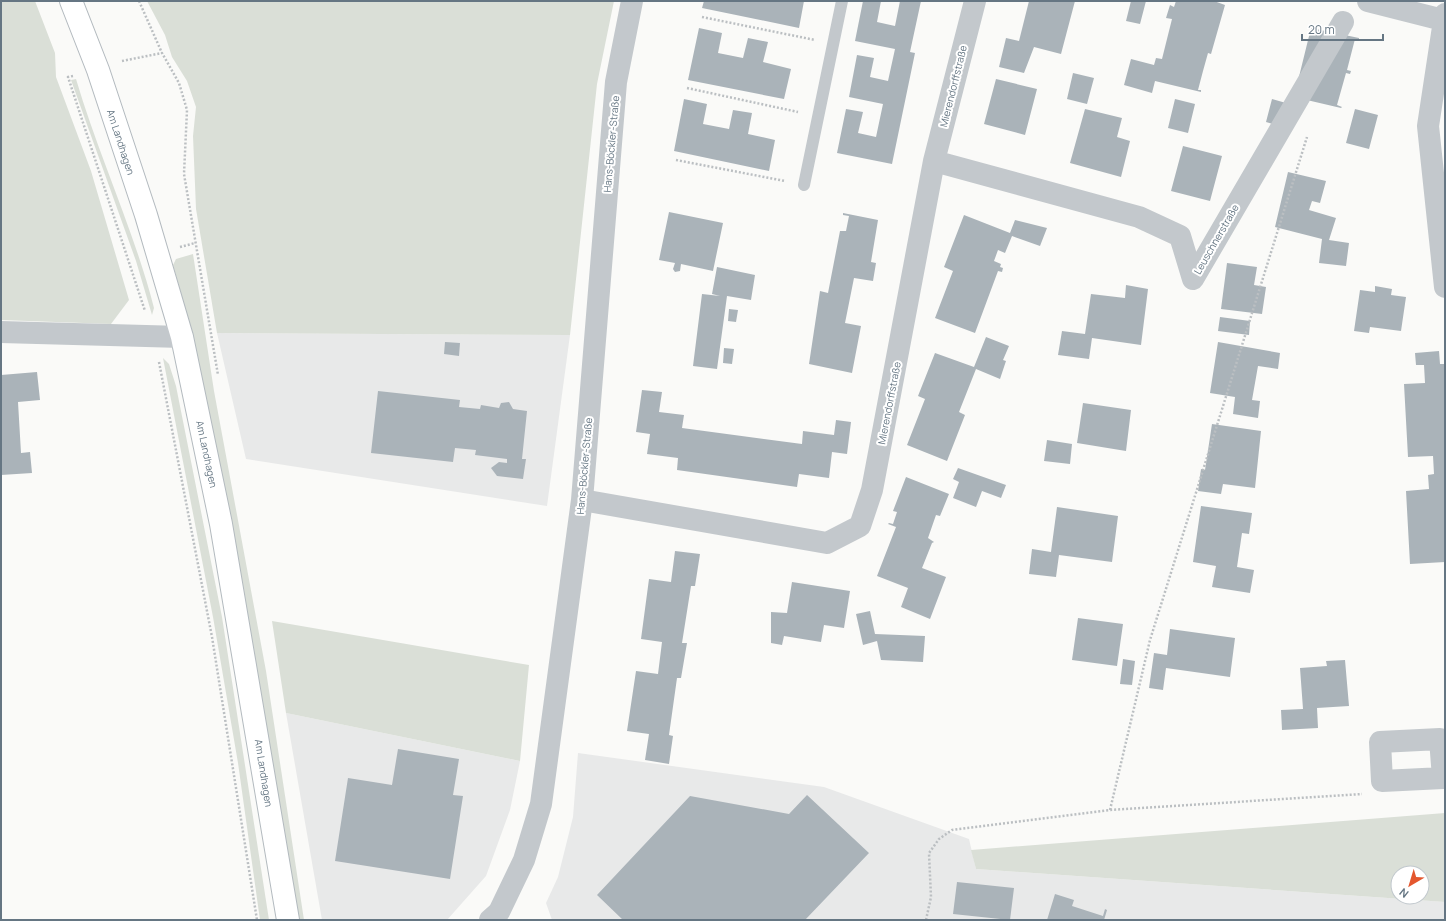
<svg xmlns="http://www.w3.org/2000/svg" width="1446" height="921" viewBox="0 0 1446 921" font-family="Manrope,sans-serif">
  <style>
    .built { fill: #e8e9e9 }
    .green { fill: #dadfd7; fill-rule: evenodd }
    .building { fill: #aab3b9 }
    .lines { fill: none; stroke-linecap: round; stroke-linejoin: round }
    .secondary-casing { stroke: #b3babf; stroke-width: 24 }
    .path { stroke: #bbbfc2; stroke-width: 2.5; stroke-dasharray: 2 2; stroke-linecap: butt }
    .lane { stroke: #c3c8cc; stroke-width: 12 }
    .street { stroke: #c3c8cc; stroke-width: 22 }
    .secondary { stroke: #fff; stroke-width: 22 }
    .labels { text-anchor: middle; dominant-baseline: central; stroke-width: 4; stroke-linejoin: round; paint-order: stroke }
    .street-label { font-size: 10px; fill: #657683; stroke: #fff }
  </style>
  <rect width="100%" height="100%" fill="#fafaf8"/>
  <path class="built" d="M217,333L570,335L547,506L246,459Z
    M286,713L520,761L510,810L486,876L447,920H322Z
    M578,753L824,787L969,839L976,869L1445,902V920H552L546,903L558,877L573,817Z"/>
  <path class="green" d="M1,1H35L55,53L56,77L91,171L129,300L111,324L1,320Z
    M147,1H614L597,84L570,335L217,333L196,209L193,136L196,107L187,81L172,57L165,35Z
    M76,79C99,157 134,230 154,308L152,315L136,261L71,80Z
    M193,254L214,391L266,671L304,920H296C277,792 257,664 233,537C216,446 199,354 173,265L176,259Z
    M163,358L169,364L176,386L222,617L269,920H260L238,763L213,617Z
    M272,621L529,665L520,761L286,713Z
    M1445,813V902L976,869L971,850ZM1398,873H1422V897H1398Z"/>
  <path class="building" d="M704,1H804L799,28L702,8Z
    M863,1H881L877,22L895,26L900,1H921L910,52L915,53L892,164L837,153L846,109L863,112L858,133L876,137L883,104L849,97L857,55L874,58L870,77L888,81L895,49L855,41Z
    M1029,1H1075L1061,54L1034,47L1024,73L999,67L1006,38L1019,41Z
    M1131,1H1146L1140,24L1126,21Z
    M1176,1H1214L1225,5L1211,54L1208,53L1203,71L1198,90H1201V92L1155,81L1152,93L1124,85L1131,59L1154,65L1156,58L1162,59L1172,19L1166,18L1170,5L1174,7Z
    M699,28L722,33L718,53L743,58L748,38L768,42L763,62L791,69L784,99L688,80Z
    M1311,28L1359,38V40L1355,39L1347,70L1351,71L1350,74L1346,73L1337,105L1342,107L1341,108L1294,97Z
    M1073,73L1094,78L1087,104L1067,99Z
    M996,79L1037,89L1025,135L984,124Z
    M684,99L707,104L703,124L729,129L733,110L752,113L748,134L775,140L769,171L674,151Z
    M1175,99L1195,104L1188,133L1168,128Z
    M1272,99L1293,105L1287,128L1266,122Z
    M1085,109L1122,118L1117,137L1130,141L1121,177L1070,163Z
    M1355,109L1378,115L1369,149L1346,143Z
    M1183,146L1222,156L1210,201L1171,191Z
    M1288,172L1326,181L1320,203L1312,201L1309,210L1336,218L1329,240L1349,243L1346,266L1319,263L1322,239L1275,227Z
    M669,212L723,223L713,271L681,264L680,271L675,272L673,269L675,263L659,260Z
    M843,213L878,220L871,262L876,263L873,281L854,278L845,323L861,326L852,373L809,364L820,291L828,293L840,231H846L849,216L843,215Z
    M964,215L1010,233L1015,220L1047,228L1040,246L1012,236L1005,253L998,250L994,261L1001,264L1000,267L1003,268L1002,272L998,271L975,333L935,318L953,271L944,267Z
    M1227,263L1257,267L1254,285L1266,287L1262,314L1221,309Z
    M717,267L755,275L751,300L727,296L717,369L693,366L702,294L720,296L712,294Z
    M1126,285L1148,289L1141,345L1092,338L1089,359L1058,355L1062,331L1085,334L1091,294L1125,298Z
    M1375,286L1392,289L1391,295L1406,297L1401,331L1370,327L1369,333L1354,331L1360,290L1375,292Z
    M729,309L738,310L736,322L728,321Z
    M1220,317L1250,321L1249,335L1218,331Z
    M986,337L1009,346L1003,360L1006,361L1000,379L976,369L959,412L965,415L947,461L907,445L925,399L918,396L935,353L974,367Z
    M445,342L460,343L459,356L444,354Z
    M1218,342L1280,353L1278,369L1258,366L1252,400L1260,401L1258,418L1233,414L1235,397L1210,393Z
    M724,348L734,349L732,364L723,363Z
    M1439,351L1440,364H1445V562L1410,564L1406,491L1429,489L1428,475L1434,474L1433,456L1408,457L1404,384L1425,383L1424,365H1416L1415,353Z
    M37,372L40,400L18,402L21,453L30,452L32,473L1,475V375Z
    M642,390L662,392L659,412L684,415L682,428L802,444L803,431L834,435L836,420L851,422L847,454L832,452L829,478L799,474L797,487L677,470L678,458L647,454L650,434L636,432Z
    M378,391L460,400L459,407L480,409L481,405L499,408L501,403L509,402L513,409L527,411L522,459H526L523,479L497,476L491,468L499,462L507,463V459L475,455L476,450L455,448L453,462L371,453Z
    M1083,403L1131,410L1126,451L1077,443Z
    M1212,424L1261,431L1255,488L1223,484L1221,494L1198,491L1201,469L1205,470Z
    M1047,440L1072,444L1070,464L1044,461Z
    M958,468L1006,485L1001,498L982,491L976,507L953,498L959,482L953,479Z
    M906,477L949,494L940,516L936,515L928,538L934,542L932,543L922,568L946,577L930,619L901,607L908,588L877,576L896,527L888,524L889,523L893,524L897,512L893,511Z
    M1201,506L1252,513L1249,534L1242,533L1237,567L1254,570L1250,593L1212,587L1216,566L1193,562Z
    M1057,507L1118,516L1112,562L1059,555L1056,577L1029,574L1032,549L1051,552Z
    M675,551L700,554L695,586H691L682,643H687L681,678H677L669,735L673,736L669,764L645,760L649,734L627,731L636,671L658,674L662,642L641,639L649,579L671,582Z
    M792,582L850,591L844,628L824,625L821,642L784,636L782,645L771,643V612L787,613Z
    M870,611L875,634L925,636L923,662L881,660L877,641L863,645L856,614Z
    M1078,618L1123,624L1117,666L1072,660Z
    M1170,629L1235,638L1230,677L1166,668L1163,690L1149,688L1154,653L1167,655Z
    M1123,659L1135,661L1132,685L1120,684Z
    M1345,660L1349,706L1317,708L1318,728L1282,730L1281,710L1303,709L1300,668L1327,666L1326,661Z
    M398,749L459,759L453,795L463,796L450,879L335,861L348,778L392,785Z
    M807,795L869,853L805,920H623L597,895L690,796L789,814Z
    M957,882L1014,888L1010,920L953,914Z
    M1055,894L1074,900L1072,906L1103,916L1105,909L1107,910L1104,920H1047Z"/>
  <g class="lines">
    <defs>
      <path id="secondary" d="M71,1L98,70L146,215L182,337L221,524L288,920"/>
    </defs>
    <use href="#secondary" class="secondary-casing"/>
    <path class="path" d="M139,1L162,53L179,83L187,110L184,174L218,375
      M702,17L815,40
      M122,61L162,53
      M73,76L68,77L145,311
      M687,88L798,112
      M676,160L785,181
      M180,247L195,243
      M159,362L212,637L257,920
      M1110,810L1150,640L1307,137
      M926,920L931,897L929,853L939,839L952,830L1110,810L1362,794"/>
    <path class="lane" d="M804,185L842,1"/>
    <path class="street" d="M1368,1L1443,20
      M1445,14L1428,126L1445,287
      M934,161L1139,217L1180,236L1193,279L1343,22
      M1,332L182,337
      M582,500L827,543L860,526L872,490L934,161L975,1
      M1440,739L1443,778L1382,781L1380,742Z
      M490,920L499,912L524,860L541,804L582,500L616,82L632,1"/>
    <use href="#secondary" class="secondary"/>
  </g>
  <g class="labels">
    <g class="street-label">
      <text transform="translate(953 86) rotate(-76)">Mierendorffstraße</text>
      <text transform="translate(121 142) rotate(72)">Am Landhagen</text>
      <text transform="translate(611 144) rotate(-85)">Hans-Böckler-Straße</text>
      <text transform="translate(1216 239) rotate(-60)">Leuschnerstraße</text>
      <text transform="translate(889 403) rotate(-79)">Mierendorffstraße</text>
      <text transform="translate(207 454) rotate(78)">Am Landhagen</text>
      <text transform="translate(584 466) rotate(-85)">Hans-Böckler-Straße</text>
      <text transform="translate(264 773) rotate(81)">Am Landhagen</text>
    </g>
  </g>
  <rect width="1446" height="921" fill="none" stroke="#657683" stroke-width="4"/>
  <g transform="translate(1410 885) rotate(218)"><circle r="19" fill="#ffffff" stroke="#c1c8cd"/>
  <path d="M0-3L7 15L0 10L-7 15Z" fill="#e4572e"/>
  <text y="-6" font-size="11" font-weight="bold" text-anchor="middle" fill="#657683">N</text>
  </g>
  <path d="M1302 34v6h81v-6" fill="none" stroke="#657683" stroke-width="2"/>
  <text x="1308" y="34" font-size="12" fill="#657683" stroke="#ffffff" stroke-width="3" paint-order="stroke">20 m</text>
</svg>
